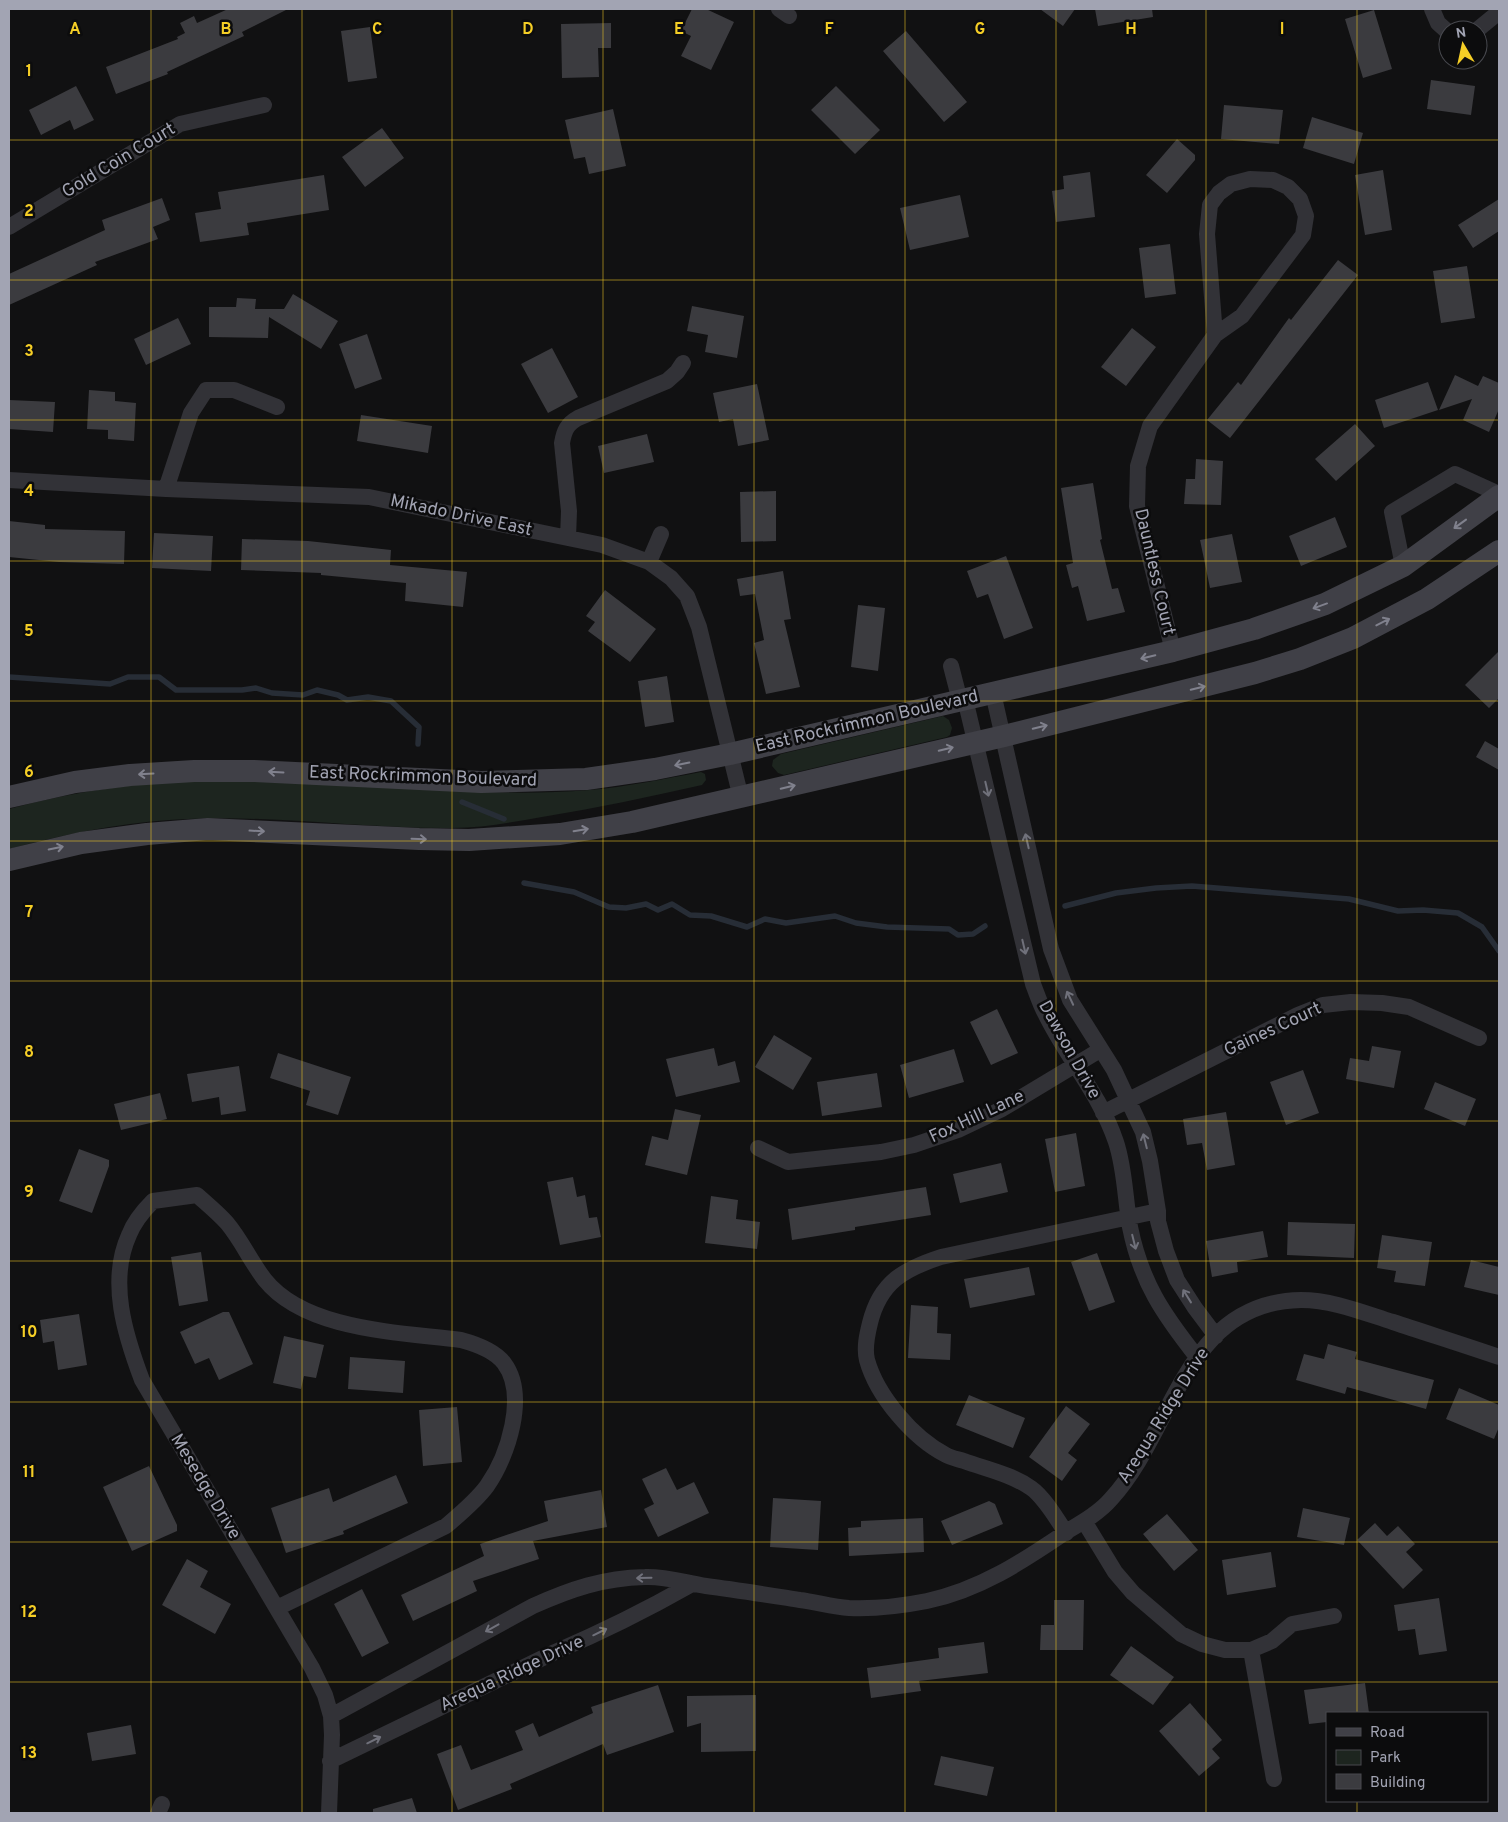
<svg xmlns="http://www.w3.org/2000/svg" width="1508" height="1822" viewBox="0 0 1508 1822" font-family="Overpass,sans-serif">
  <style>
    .green { fill: #1d251f }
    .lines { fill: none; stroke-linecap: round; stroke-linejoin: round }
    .stream { stroke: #272d36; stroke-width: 5.5 }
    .building { fill: #3b3b3f }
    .minor { stroke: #323237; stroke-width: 16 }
    .secondary { stroke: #404047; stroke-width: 22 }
    .oneway { stroke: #80818d }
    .oneway2 { stroke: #70717b }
    .grid { fill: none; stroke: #f5ce26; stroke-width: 1; stroke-opacity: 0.55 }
    .labels { text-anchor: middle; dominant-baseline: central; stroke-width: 5; stroke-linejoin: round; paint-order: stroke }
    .street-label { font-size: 18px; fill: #a2a4b3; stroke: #0c0c0d }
    .grid-label { font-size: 16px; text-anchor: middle; font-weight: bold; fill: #f5ce26; stroke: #0c0c0d; stroke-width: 5; stroke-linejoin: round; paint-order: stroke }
  </style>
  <rect width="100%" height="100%" fill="#111112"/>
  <path class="green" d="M943,716L949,720L952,728L950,735L947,737L784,775L778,773L772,766L773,760L781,754Z
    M701,772L705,774L706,780L702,785C649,797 596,808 542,817C513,822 483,828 452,828C358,829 263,813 169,820C114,824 61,835 9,849V809C78,790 151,780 222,780C296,781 371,787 445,790C493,793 541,794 589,790C626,787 664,779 701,772Z"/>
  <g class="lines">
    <path class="stream" d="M9,677L110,684L128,677H159L176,690H242L256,688L272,693L303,695L317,690L338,695L347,700L368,697L391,701L419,727L418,744
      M462,802L504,819
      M524,883L574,892L609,907L626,908L646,904L658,910L672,904L690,915L711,916L747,927L765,919L786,923L835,916L856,923L887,927L949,929L958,935L973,934L985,926
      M1065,906L1116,893L1156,888L1192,886L1349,899L1398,911L1423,910L1458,913L1482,927L1499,951"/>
  </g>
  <path class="building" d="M228,9H288L242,32L244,36L167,72L168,74L116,94L106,67L178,39L177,37L185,33L180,23L194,16L197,23Z
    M692,9H706L734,22L711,70L681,56L691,36L681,31Z
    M1040,9H1075L1063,26Z
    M1095,9H1152L1153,17L1098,26Z
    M1374,10L1392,69L1363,78L1345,19Z
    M611,23V48H598L599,77L562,78L561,24Z
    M370,27L377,78L348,82L341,31Z
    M906,31L967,102L944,122L883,51Z
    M1431,80L1475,86L1471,115L1427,109Z
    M76,86L94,120L74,130L70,120L41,135L29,110Z
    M836,86L880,130L855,154L811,110Z
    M1224,105L1283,110L1279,144L1221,139Z
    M613,109L626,166L589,174L585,157L574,159L565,120Z
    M1312,117L1363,133L1354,164L1303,148Z
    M382,128L404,158L365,187L342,157Z
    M1177,139L1195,155V160L1167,193L1146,175Z
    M1383,170L1392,230L1365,235L1355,175Z
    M1090,172L1095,217L1056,222L1052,191L1064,189L1063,176Z
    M324,175L329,210L247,223L249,235L200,242L195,213L221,209L218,192Z
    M960,195L969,237L910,250L900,208Z
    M162,198L170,220L153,227L158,239L95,262L97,265L9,305V274L105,230L102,220Z
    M1499,199V231L1473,248L1458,225Z
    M1170,244L1176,294L1145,298L1139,248Z
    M1338,260L1358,275L1230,438L1207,420L1238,382L1241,385L1289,318L1291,320Z
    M1467,266L1475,318L1441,323L1433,271Z
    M293,294L338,321L321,349L269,317L268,338L209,337V307H236L237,298L256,299L255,309H284Z
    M692,306L744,316L737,358L705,352L708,335L687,331Z
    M178,318L191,344L146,365L134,339Z
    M1132,328L1156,347L1126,386L1101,367Z
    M367,334L382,379L355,389L339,344Z
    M552,348L578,397L548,413L521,364Z
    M1455,375L1478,386L1483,376L1499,383V409L1489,432L1463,420L1472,399L1439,410Z
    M1428,382L1438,410L1384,428L1375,400Z
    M757,384L769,440L738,446L733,419L719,422L713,393Z
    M89,390L115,392V401L136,403L134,441L108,439V430L87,429Z
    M9,400L55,402L53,432L9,429Z
    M361,415L432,426L428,453L357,441Z
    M1355,424L1375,446L1336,481L1315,459Z
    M647,434L654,462L604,473L598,446Z
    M1196,459L1223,461L1221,505L1184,504L1186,479H1195Z
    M1093,483L1102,539L1100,540L1112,589L1118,588L1125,612L1087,621L1078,586L1072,588L1066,565L1073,563L1061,488Z
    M776,491V541L741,542L740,492Z
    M1335,517L1347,547L1301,566L1289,536Z
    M9,521L45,525V529L125,531L124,564L59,562L9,557Z
    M154,533L213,536L211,571L152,568Z
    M1232,534L1242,582L1210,588L1200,540Z
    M242,539L308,541L391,550L390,565L467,572L463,607L405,601L406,583L321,575V573L241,570Z
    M1006,556L1033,628L1004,639L988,594L977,598L967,571Z
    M783,571L791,619L784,620L800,687L766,694L754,643L764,640L755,594L740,596L737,579Z
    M605,590L656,629L630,662L588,631L595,622L586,616Z
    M858,605L885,608L878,671L851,667Z
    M1499,651V698L1489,708L1465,685Z
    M667,676L674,722L645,727L638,681Z
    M1485,741L1499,749V770L1476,757Z
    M997,1009L1018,1053L991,1065L970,1022Z
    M774,1035L812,1058L793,1090L755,1067Z
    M1372,1046L1401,1051L1394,1088L1346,1079L1350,1058L1369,1061Z
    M714,1048L718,1066L735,1061L740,1082L676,1097L666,1059Z
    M954,1049L964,1082L909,1098L900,1065Z
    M278,1053L351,1077L338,1115L306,1105L310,1091L270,1078Z
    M239,1066L246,1111L221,1115L219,1097L192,1102L187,1074Z
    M1303,1070L1319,1113L1286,1125L1270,1082Z
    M877,1073L882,1107L822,1116L817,1082Z
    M1435,1082L1476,1099L1465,1126L1424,1109Z
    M160,1093L167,1119L121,1130L114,1104Z
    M675,1109L701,1115L687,1175L645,1165L652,1136L668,1140Z
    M1226,1112L1235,1165L1207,1170L1202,1143L1187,1145L1183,1119Z
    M1076,1133L1085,1186L1055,1192L1045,1139Z
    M79,1149L109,1160V1166L92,1213L59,1201Z
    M1001,1163L1008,1192L960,1203L953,1174Z
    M573,1177L577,1197L585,1195L589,1218L597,1217L601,1237L560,1245L547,1182Z
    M926,1187L931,1215L855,1227V1230L792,1240L788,1209Z
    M711,1196L738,1200L736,1219L760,1222L757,1249L705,1243Z
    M1288,1222L1355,1224L1354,1258L1287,1255Z
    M1263,1231L1268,1257L1237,1262L1238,1272L1212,1277L1206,1241Z
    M1382,1235L1432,1242L1425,1286L1394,1282L1396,1271L1377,1268Z
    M201,1252L208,1301L179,1306L171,1257Z
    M1097,1253L1115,1302L1089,1311L1071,1262Z
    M1471,1260L1499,1267V1295L1464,1287Z
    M1029,1267L1035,1295L970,1308L964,1279Z
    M911,1305L938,1307L937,1333L951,1334L950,1360L908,1358Z
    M223,1312H229L253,1364L219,1380L209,1358L195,1364L180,1332Z
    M79,1314L87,1365L58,1370L54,1341L43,1343L40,1320Z
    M284,1336L324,1345L316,1378L304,1376L301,1389L273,1383Z
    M1328,1344L1357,1352L1355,1359L1434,1380L1426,1409L1347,1387L1345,1394L1296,1380L1304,1354L1324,1359Z
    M350,1357L405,1361L403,1393L348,1389Z
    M1459,1388L1499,1405V1427L1494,1439L1446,1419Z
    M969,1395L1025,1418L1013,1448L956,1425Z
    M1066,1406L1090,1424L1068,1453L1077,1460L1062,1481L1029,1457Z
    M457,1407L462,1462L423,1466L419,1410Z
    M149,1466L177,1525V1531L132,1551L103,1487Z
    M666,1468L677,1490L694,1482L709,1513L658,1537L644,1509L654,1504L642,1479Z
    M396,1475L408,1503L343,1531L344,1534L286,1553L271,1508L329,1488L333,1502Z
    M601,1490L607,1527L533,1541L539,1559L473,1581L477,1591L413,1621L401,1595L484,1556L480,1544L548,1521L544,1501Z
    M773,1498L821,1501L818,1550L770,1547Z
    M989,1501L995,1504L1003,1524L952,1545L941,1521Z
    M1303,1508L1350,1518L1344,1545L1297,1537Z
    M1167,1514L1198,1550L1174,1571L1143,1534Z
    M923,1518L924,1552L849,1556L848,1528L861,1527V1521Z
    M1375,1523L1387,1536L1398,1526L1415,1544L1406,1552L1423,1570L1403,1589L1357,1540Z
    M1271,1552L1276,1587L1227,1595L1222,1560Z
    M187,1559L208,1571L200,1587L231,1604L215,1634L162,1605Z
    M362,1589L389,1643L362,1657L334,1604Z
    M1439,1598L1447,1651L1419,1655L1415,1629L1398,1631L1394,1605Z
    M1054,1600H1084L1083,1650H1040L1041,1625H1054Z
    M984,1642L988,1673L919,1681L921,1691L871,1698L867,1668L939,1658L938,1648Z
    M1131,1646L1174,1677L1153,1705L1110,1675Z
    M1365,1683L1369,1713H1327V1722L1309,1724L1304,1690Z
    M658,1685L674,1732L607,1755L603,1744L510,1784L512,1789L458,1810L437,1754L461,1745L471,1770L523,1750L515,1731L533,1723L539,1737L593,1713L591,1707Z
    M756,1695V1751L701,1752V1723L687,1727V1696Z
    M1190,1703L1222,1740L1212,1749L1220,1758L1199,1776L1159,1731Z
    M131,1725L136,1754L92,1761L87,1733Z
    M941,1756L994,1767L987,1796L934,1785Z
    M412,1798L417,1813H373V1809Z"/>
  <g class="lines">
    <path class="minor" d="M779,9L789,16
      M1432,9L1438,23L1448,32
      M1477,30L1499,12
      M9,227L180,124L264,105
      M9,480L166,489L369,497L602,545L649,562L671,578L687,596L699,627L741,798
      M166,489L191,413L206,390H234L277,407
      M568,538L569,511L562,443C564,431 567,424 578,418L667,381L677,372L683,363
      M649,562L661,534
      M1403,566L1392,512L1455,474L1499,494
      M1173,651L1137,506L1138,466L1150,426L1215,335L1242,316L1303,235L1306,216L1300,199L1288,187L1273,180L1250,179L1231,184L1219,193L1210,205L1207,234L1215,335
      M951,666L960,701
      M993,693L1051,949L1070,1000L1114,1070L1143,1132L1150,1161L1158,1211V1221L1166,1251L1177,1280L1195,1308L1216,1336
      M965,699L1033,984C1037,994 1040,1004 1045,1013C1066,1057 1100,1094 1116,1142C1125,1169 1125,1199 1130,1227C1141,1282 1163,1314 1197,1357
      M1103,1113L1298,1015L1323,1005L1351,1002L1382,1003L1409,1007L1479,1038
      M758,1148L788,1162L881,1152L914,1145L958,1130L1002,1109L1100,1050
      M1084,1521L1115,1572L1133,1593L1181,1634L1202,1644L1225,1650H1251L1272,1641L1292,1624L1334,1616
      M1066,1533C1057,1519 1044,1497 1031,1488C1011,1474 986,1469 964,1461C958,1459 951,1458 946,1455C913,1438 877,1396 867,1360C864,1348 867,1335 870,1323C880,1282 904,1269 941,1257L1158,1211
      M277,1608L446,1526C460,1514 476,1501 487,1486C508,1456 528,1395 504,1363C494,1350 476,1344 461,1340C401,1332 306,1331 265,1280C251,1262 242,1241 227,1223C218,1213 207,1204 197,1195L153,1201C143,1211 134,1222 129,1235C108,1281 125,1335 142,1380L312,1668L325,1695L331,1716L332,1735L329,1813
      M1251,1650L1274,1779
      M331,1716L533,1606C571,1589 603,1578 645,1577C665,1576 686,1583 706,1586C737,1590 768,1595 800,1600C816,1602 833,1607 849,1608C875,1609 902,1606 927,1601C979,1590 1022,1562 1066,1532C1081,1523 1099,1513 1111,1499C1174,1431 1184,1302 1301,1300C1333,1300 1364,1313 1393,1322C1429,1334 1464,1345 1499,1357
      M330,1761L555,1652C602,1632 648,1609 692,1584
      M158,1813L162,1804"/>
    <path class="secondary" d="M9,797L75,782L130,775L194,771H254L481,782L586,779L655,769L730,754L1173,651L1254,629L1325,604L1403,566L1499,496
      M9,860L81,843L147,834L208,829L419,839L469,840L560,834L632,822L1004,736L1255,673L1300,659L1353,638L1427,599L1499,551"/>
  </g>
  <defs><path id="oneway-shaft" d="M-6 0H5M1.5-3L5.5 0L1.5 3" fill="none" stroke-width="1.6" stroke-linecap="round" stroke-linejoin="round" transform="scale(1.25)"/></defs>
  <g class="oneway">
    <use href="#oneway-shaft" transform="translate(1460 524) rotate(144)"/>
    <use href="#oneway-shaft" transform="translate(1320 606) rotate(160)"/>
    <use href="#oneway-shaft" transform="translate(1383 622) rotate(-27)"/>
    <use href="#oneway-shaft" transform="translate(1148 657) rotate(167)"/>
    <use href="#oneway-shaft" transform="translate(1198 688) rotate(-14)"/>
    <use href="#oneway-shaft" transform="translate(1040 727) rotate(-14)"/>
    <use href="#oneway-shaft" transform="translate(946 749) rotate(-14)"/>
    <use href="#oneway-shaft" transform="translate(682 764) rotate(169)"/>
    <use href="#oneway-shaft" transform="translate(276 772) rotate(-177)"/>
    <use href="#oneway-shaft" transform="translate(146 774) rotate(177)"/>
    <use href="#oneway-shaft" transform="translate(788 787) rotate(-14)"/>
    <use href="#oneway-shaft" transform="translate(581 830) rotate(-9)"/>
    <use href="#oneway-shaft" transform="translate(257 831) rotate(3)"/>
    <use href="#oneway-shaft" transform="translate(419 839) rotate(2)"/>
    <use href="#oneway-shaft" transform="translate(56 848) rotate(-12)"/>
  </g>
  <g class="oneway2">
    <use href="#oneway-shaft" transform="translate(987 789) rotate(77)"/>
    <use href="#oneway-shaft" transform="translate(1027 841) rotate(-103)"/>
    <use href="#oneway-shaft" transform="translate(1024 947) rotate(77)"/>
    <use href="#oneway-shaft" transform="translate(1070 998) rotate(-115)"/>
    <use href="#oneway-shaft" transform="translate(1145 1141) rotate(-104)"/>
    <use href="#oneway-shaft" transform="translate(1134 1242) rotate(76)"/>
    <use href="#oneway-shaft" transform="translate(1187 1296) rotate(-122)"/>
    <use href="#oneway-shaft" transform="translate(644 1578) rotate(179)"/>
    <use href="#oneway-shaft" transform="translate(492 1628) rotate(151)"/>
    <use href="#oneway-shaft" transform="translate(600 1632) rotate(-26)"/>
    <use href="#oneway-shaft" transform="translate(374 1740) rotate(-26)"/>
  </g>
  <path class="grid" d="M151,9V1813M302,9V1813M452,9V1813M603,9V1813M754,9V1813M905,9V1813M1056,9V1813M1206,9V1813M1357,9V1713M9,140H1499M9,280H1499M9,420H1499M9,561H1499M9,701H1499M9,841H1499M9,981H1499M9,1121H1499M9,1261H1499M9,1402H1499M9,1542H1499M9,1682H1499M1357,1801V1813"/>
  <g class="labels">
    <g class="street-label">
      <text transform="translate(119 161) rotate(-31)">Gold Coin Court</text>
      <text transform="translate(461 516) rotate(12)">Mikado Drive East</text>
      <text transform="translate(1154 572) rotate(77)">Dauntless Court</text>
      <text transform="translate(867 722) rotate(-13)">East Rockrimmon Boulevard</text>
      <text transform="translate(423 777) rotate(2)">East Rockrimmon Boulevard</text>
      <text transform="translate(1273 1030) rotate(-25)">Gaines Court</text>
      <text transform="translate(1069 1050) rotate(61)">Dawson Drive</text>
      <text transform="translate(977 1117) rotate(-25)">Fox Hill Lane</text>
      <text transform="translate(1164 1416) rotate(-58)">Arequa Ridge Drive</text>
      <text transform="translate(205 1487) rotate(59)">Mesedge Drive</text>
      <text transform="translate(512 1674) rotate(-25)">Arequa Ridge Drive</text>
    </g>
  </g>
  <g class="grid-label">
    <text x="75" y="34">A</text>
    <text x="226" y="34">B</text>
    <text x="377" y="34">C</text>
    <text x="528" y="34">D</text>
    <text x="679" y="34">E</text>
    <text x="829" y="34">F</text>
    <text x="980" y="34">G</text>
    <text x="1131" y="34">H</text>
    <text x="1282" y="34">I</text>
    <text x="29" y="76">1</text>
    <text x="29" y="216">2</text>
    <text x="29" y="356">3</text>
    <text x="29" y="496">4</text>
    <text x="29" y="636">5</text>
    <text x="29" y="777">6</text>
    <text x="29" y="917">7</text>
    <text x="29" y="1057">8</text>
    <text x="29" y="1197">9</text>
    <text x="29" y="1337">10</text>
    <text x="29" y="1477">11</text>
    <text x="29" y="1617">12</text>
    <text x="29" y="1758">13</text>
  </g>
  <rect width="1508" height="1822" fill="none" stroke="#a2a4b3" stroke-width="20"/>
  <rect x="1326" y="1712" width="162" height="90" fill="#0c0c0d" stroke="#48494f"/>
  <rect x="1336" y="1728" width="25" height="8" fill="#404047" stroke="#48494f"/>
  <text x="1370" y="1737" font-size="15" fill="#a2a4b3">Road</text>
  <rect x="1336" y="1750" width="25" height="15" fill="#1d251f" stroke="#48494f"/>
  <text x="1370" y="1762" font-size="15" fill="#a2a4b3">Park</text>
  <rect x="1336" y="1774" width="25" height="15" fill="#3b3b3f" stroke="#48494f"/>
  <text x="1370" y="1787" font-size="15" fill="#a2a4b3">Building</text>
  <g transform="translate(1463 45) rotate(351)"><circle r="24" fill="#0c0c0d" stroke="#48494f"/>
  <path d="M0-4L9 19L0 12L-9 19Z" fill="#f5ce26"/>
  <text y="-8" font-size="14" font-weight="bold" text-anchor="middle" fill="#a2a4b3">N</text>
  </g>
</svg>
